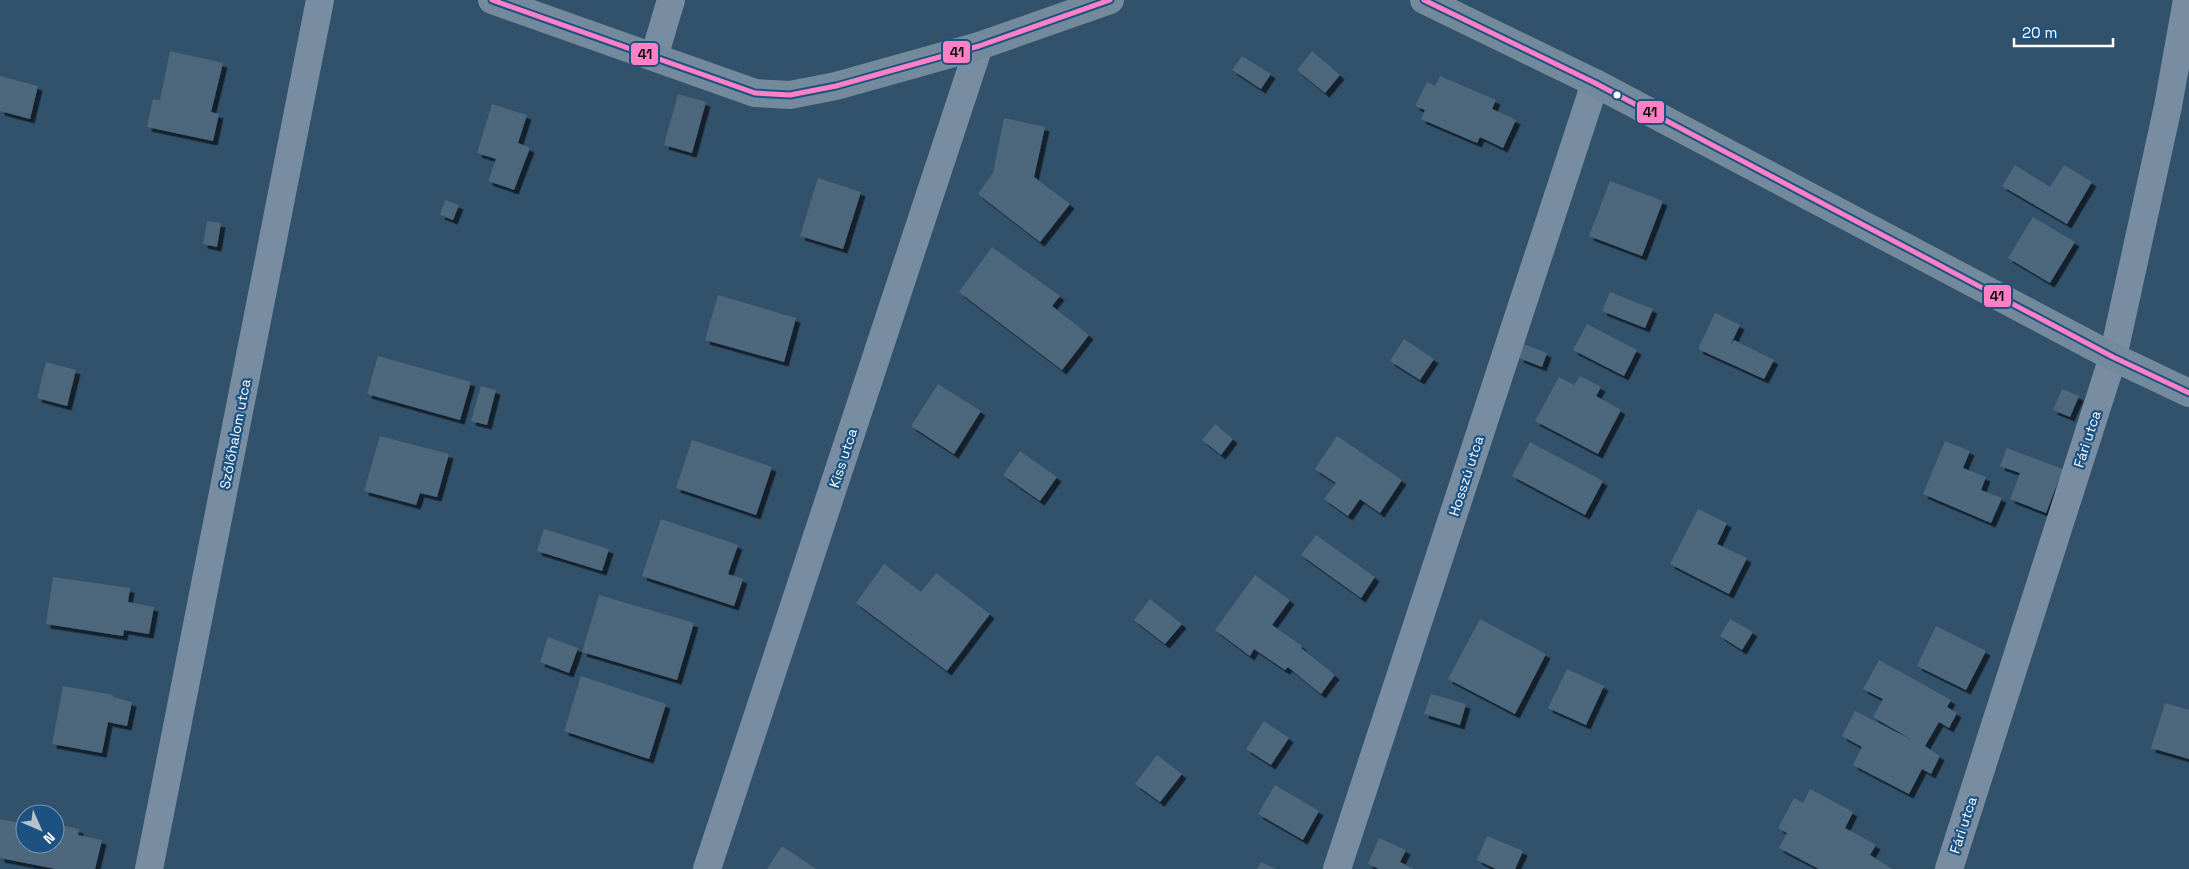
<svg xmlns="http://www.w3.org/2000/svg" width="2189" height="869" viewBox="0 0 2189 869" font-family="'Space Grotesk',sans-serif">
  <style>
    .building { fill: #4e677c; filter: url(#shadow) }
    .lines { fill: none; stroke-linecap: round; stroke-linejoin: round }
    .street { stroke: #788da1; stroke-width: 28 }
    .secondary { stroke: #738a9d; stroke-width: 28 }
    .bus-1-casing { stroke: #1b5282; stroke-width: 9 }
    .bus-1 { stroke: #ff80c5; stroke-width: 5 }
    .bus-dot { fill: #fff; stroke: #1b5282; stroke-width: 2 }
    .labels { text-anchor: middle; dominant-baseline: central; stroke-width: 4.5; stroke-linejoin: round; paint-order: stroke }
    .street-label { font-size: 14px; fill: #fff; stroke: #1b5282 }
    .line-badge { stroke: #1b5282; stroke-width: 2 }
    .pale-badge-label { font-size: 14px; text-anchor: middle; font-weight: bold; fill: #111 }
  </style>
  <defs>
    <filter id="shadow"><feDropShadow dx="4.5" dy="4.5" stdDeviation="0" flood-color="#0009"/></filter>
  </defs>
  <rect width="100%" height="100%" fill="#32516b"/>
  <path class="building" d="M170,51L223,63L211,112L219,114L213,141L147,127L153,99L160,100Z
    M1312,51L1340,75L1325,93L1297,70Z
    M1242,56L1271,74L1261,89L1232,70Z
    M0,76L38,86L30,119L0,111Z
    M1440,76L1496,100L1492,109L1516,120L1503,148L1480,137L1477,143L1421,119L1425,110L1415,106L1427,82L1435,86Z
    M678,94L706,102L692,153L664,145Z
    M492,104L527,115L518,143L530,148L514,190L488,181L496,159L477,153Z
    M1004,118L1045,127L1034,177L1070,204L1040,242L978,194L993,173Z
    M2015,165L2050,187L2064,165L2092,182L2067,224L2002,186Z
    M818,178L861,192L843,249L800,236Z
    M1610,181L1663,201L1642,256L1589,236Z
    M445,200L459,205L453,220L440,215Z
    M2033,217L2075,242L2050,283L2008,258Z
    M207,221L221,223L217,247L203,244Z
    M992,247L1060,296L1052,306L1089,335L1062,370L959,292Z
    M1610,292L1653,309L1645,328L1602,311Z
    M718,295L796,318L784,362L705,340Z
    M1715,313L1740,325L1730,346L1734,340L1774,360L1764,379L1698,349Z
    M1587,324L1637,350L1624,376L1573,350Z
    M1404,339L1434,359L1420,380L1390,361Z
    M1524,344L1547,353L1542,367L1519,358Z
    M378,356L471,382L460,420L367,394Z
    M46,362L76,370L67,406L37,398Z
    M1580,376L1601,387L1596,396L1621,410L1598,454L1535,421L1559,377L1574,385Z
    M938,384L981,411L954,454L911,426Z
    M481,386L496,390L487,425L471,421Z
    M2062,389L2079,396L2070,417L2053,410Z
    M1215,424L1233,439L1221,455L1202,440Z
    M380,436L449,454L437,497L420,493L416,505L364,491Z
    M1337,436L1402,480L1380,513L1360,499L1348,516L1324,499L1336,483L1315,469Z
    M692,440L772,467L756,515L676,488Z
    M1945,441L1970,451L1963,468L1986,477L1981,490L2002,498L1991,523L1923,494Z
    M1530,442L1603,481L1585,515L1512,476Z
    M2007,448L2063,469L2046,513L2010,499L2020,473L2000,466Z
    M1020,451L1057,477L1040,501L1003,475Z
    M1698,509L1727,523L1717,544L1747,558L1729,594L1670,564Z
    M661,519L738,545L728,574L743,579L734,606L642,576Z
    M544,529L609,549L602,571L537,551Z
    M1316,535L1375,577L1361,598L1301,555Z
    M884,564L921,592L936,573L990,614L947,671L856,603Z
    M1255,575L1290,600L1272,625L1302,646L1301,648L1335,675L1321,694L1288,667L1285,670L1254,649L1250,656L1215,630Z
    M53,577L130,588L128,602L154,607L149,634L124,630L123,636L46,624Z
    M599,595L694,623L677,680L582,652Z
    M1150,599L1182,624L1165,644L1134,620Z
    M1480,619L1546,654L1515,714L1448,679Z
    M1730,619L1753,632L1742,650L1720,636Z
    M1936,626L1986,651L1966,690L1917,666Z
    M548,637L578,648L569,673L540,662Z
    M1879,660L1951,700L1947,707L1957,713L1949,728L1939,722L1925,746L1940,756L1931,774L1922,769L1909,794L1853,765L1862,747L1842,736L1855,711L1914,741L1873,717L1883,699L1863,689Z
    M1567,669L1604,686L1586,725L1548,708Z
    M581,676L666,704L649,759L564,731Z
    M63,686L113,695V697L132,702L127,726L108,722L102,753L52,744Z
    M1431,694L1466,704L1460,725L1424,714Z
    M2165,703L2189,710V759L2151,748Z
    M1264,721L1289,738L1271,765L1246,749Z
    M1157,755L1182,774L1160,802L1135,784Z
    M1275,785L1319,811L1303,840L1258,814Z
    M1810,789L1853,812L1845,828L1876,845L1870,855L1892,869H1819L1779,848L1787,833L1778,828L1794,798L1803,803Z
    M0,819L25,824V844H55V824L79,829L78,835L102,840L95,869H56L0,858Z
    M1487,836L1523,851L1515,869H1496L1477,860Z
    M1379,838L1406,850L1400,862L1414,869H1379L1368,864Z
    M782,846L816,869H767Z
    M1261,862L1276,869H1257Z"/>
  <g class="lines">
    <path class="street" d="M654,57L671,0
      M149,869L320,0
      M707,869L979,46
      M1337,869L1595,83
      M1949,869L2113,357L2168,106L2187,0"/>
    <path class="secondary" d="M492,0L755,93L790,95L836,86L979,46L1110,0
      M1424,0L1595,83L2113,357L2189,393"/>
    <defs>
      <path id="bus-1" d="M492,0L755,93L790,95L836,86L979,46L1110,0
        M1424,0L1595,83L2113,357L2189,393"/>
    </defs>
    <use href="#bus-1" class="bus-1-casing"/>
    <use href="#bus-1" class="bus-1"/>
  </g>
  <circle class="bus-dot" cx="1617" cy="95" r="4.5"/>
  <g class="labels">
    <g class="street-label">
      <text transform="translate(235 434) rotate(-79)">Szőlőhalom utca</text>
      <text transform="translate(2087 439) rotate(-72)">Fári utca</text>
      <text transform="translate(843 458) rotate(-72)">Kiss utca</text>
      <text transform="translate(1466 476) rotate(-72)">Hosszú utca</text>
      <text transform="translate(1963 825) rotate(-72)">Fári utca</text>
    </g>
  </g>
  <g class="line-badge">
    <rect x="942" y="40" width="29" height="24" rx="5" fill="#ff80c5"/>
    <rect x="630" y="42" width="29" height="24" rx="5" fill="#ff80c5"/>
    <rect x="1636" y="100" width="29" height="24" rx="5" fill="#ff80c5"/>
    <rect x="1983" y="284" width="29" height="24" rx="5" fill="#ff80c5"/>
  </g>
  <g class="pale-badge-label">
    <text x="957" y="57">41</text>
    <text x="645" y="59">41</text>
    <text x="1650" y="117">41</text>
    <text x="1997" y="301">41</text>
  </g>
  <g transform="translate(40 829) rotate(135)"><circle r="24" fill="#1b5282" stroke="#7697b4"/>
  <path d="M0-4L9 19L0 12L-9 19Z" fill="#b7c2cb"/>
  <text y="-8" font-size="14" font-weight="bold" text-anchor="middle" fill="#ffffff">N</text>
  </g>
  <path d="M2014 38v8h99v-8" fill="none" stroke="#ffffff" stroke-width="2.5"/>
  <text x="2022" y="38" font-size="15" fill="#ffffff" stroke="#1b5282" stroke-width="4" paint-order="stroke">20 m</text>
</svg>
